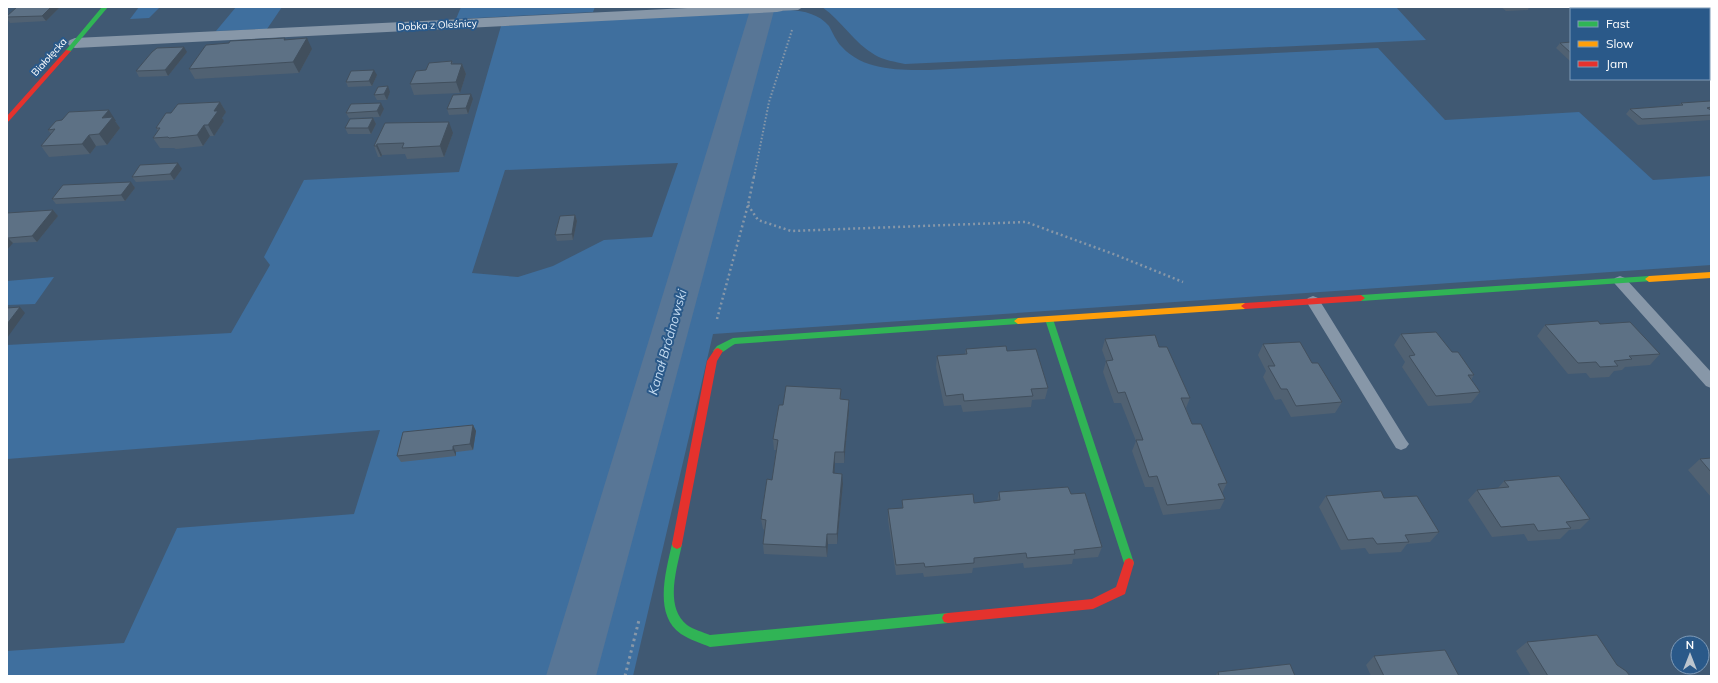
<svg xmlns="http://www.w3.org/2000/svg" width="1718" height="683" viewBox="0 0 1718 683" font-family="Mulish,sans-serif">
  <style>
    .green { fill: #3f6f9e; fill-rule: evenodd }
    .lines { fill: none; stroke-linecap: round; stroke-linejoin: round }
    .canal { fill: #587696; fill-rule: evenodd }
    .path-far2 { stroke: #8797a8; stroke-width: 2; stroke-dasharray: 1.5 2; stroke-linecap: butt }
    .path-far1 { stroke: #8797a8; stroke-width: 2.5; stroke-dasharray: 2 3; stroke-linecap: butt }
    .path { stroke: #8797a8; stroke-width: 3; stroke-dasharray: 2.5 3.5; stroke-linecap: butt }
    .lane { fill: #8797a8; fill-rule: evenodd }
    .street { fill: #8797a8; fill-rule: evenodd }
    .fast { fill: #30b455; fill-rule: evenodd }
    .slow { fill: #ff9f0a; fill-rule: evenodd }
    .jam { fill: #e5322d; fill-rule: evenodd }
    .wall { fill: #506172 }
    .shaded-wall { fill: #414f5d }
    .building { fill: #5d7185; stroke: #414f5d }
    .labels { text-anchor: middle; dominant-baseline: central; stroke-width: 4; stroke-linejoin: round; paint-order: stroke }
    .far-street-label { font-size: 10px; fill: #fff; stroke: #2a5989 }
    .water-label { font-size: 13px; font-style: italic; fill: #c3daf0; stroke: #2a5989 }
  </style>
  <rect width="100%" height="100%" fill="#405973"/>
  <path class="green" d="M139,7H160L149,18L130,19Z
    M236,7H282L267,29L216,31Z
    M461,7H595L593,12L456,19Z
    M822,7H1396L1426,40L905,64C896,62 883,60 875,55C854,43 842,21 822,7Z
    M790,10C804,11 819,14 829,26C833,33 836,41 842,47C864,71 900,70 929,70L1378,48L1445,120L1579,112L1653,180L1711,176V265L713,334L633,676H7V651L124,643L177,528L354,514L380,430L7,459V345L231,333L270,265L264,257L304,180L459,172L501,26ZM678,163L652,237L604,240L553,266L518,277L472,273L505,170Z
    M54,277L35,304L7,305V281Z"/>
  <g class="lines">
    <path class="canal" d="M751,7H775L596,676H546Z"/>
    <path class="path-far2" d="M754,177L769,102L792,30"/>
    <path class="path-far1" d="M748,205L758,220L791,231L1026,222L1116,255L1183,282
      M717,319L748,205L754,176"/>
    <path class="path" d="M625,676L639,620"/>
    <path class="lane" d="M773,7H803L798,10L777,11L774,10Z
      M1620,276L1625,278L1711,372V388L1706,386L1615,284L1613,281L1615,278Z
      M1313,296L1318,298L1406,440L1409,444L1406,448L1401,450L1396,448L1306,301L1308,298Z"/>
    <path class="street" d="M708,7L784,8L782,11L777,12L75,48L70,46L67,43L70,40L75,38Z"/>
    <path class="fast" d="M102,7H108L70,52H66V50Z
      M1649,276L1652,277L1653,279L1652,281L1361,301L1357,298L1361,295Z
      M1049,316L1053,319L1134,563L1133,566L1129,568L1125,566L1124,563L1045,319Z
      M1018,318L1022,321L1018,324L735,344C729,347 723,353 718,354L713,351L717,346L733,338Z
      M677,539L681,541L682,544C677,569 664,606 687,625C694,630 703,632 710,635L948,613L952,614L954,618L952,622L948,623L710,647C701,643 690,640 681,634C653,615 666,571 672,544L673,541Z"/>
    <path class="slow" d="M1711,272V278L1649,282L1645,279L1649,276Z
      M1245,303L1249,306L1245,309L1018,324L1014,321L1018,318Z"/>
    <path class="jam" d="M66,50L71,51L9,121L7,122V116Z
      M1361,295L1365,298L1361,301L1245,309L1241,306L1245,303Z
      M718,348L723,351L717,361L682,544L681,547L677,549L673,547L672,544L707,361L715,349Z
      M1129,558L1133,560L1134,563L1125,594L1093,609L948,623L944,622L942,618L944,614L948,613L1092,599L1116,587L1125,560Z"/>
  </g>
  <path class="wall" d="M60,7L46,21L10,23L7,19V16Z
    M1501,7H1529L1528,10L1506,11Z
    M286,40L312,49L299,73L195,79L189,69Z
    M1571,42V62L1556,48L1560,43Z
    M187,52L168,76L139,77L136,71Z
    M452,61L453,64H462L466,74L460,93L414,95L410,84L426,70Z
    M1709,67L1711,69V80H1700L1698,79H1709Z
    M377,75L372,86L348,87L346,82Z
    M1677,79H1692L1691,80H1679Z
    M390,92L387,100H377L374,95Z
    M473,99L468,114L449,115L447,109Z
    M220,102L226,112L222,118L224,121L214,136H210L203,146L176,149L174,148H160L153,138L158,131L156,128L171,113Z
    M1711,102V120L1638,125L1626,114L1630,109L1679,105L1681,103Z
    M384,109L380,117L349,118L346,113Z
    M373,118L376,124L371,134H348L345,128Z
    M115,121L120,128L107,145L96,146L90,154L49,157L41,146L51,134L48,130L116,121Z
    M385,123L453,133L444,157L407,159L405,154L382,155L381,157H378L374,146Z
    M182,169L174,180L136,182L132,177Z
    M131,182L135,188L125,201L56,204L52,199Z
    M53,210L58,216L37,242L13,243L7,250V213Z
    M575,215L577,221L573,240L557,241L555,235Z
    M1600,324L1660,354L1650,365L1625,367L1622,370L1614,371L1609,377L1590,378L1586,373L1568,374L1537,336L1545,325Z
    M1401,334L1452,352L1474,375L1471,380L1480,392L1471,403L1428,406L1402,367L1405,362L1394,345Z
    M1105,339L1159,347L1190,398L1186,408L1192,424L1227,483L1222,493L1225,499L1220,509L1163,515L1153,487H1145L1132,451L1136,441L1121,403H1114L1103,372L1106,361L1102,350Z
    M1263,344L1312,363L1342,402L1335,413L1291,417L1281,399L1275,400L1263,377L1266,371L1258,355Z
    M966,349L1007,351L1048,388L1045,399L1032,400L1031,407L963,412L961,405L944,406L936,367L937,356L965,354Z
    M841,389V399L849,410L844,463H835L834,473L843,484L837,544H828L827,557L764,554L763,544L765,530L763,529L761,519L772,480L776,450H774L773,439L783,405Z
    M473,425L476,431L473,450L456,452V456L401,462L397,456Z
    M1711,458V497L1688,470L1700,459Z
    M1504,481L1590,519L1580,529L1569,530L1560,539L1528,541L1524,534L1492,537L1468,500L1477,490L1498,488Z
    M999,492L1071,494L1102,547L1098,557L1073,559L1072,564L1024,568L1023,563L973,568L972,573L924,577L923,573L896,575L888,520V509L902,508V500L974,503L997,501Z
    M1326,496L1384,498L1439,532L1430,542L1407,544L1401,552L1369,554L1365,548L1341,550L1319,507Z
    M1527,642L1617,665L1630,676H1531L1516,651Z
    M1374,656L1459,676H1371L1366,665Z
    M1218,672L1295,676H1215Z"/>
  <path class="shaded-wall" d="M51,7H60L46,21L42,16Z
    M307,38L312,49L299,73L293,62Z
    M184,47L187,52L168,76L165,70Z
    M462,64L466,74L460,93L456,82Z
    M374,70L377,75L372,86L369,81Z
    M388,86L390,92L387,100L384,94Z
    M471,94L473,99L468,114L466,108Z
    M220,102L226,112L222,118L224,121L214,136L208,125L214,111Z
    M381,103L384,109L380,117L377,111Z
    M109,110L116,121H115L120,128L107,145L99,134L102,118Z
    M373,118L376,124L371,134L368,128Z
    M449,122L453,133L444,157L440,146Z
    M204,125L210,136L203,146L197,135Z
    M89,135L96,146L90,154L82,144Z
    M377,144L382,155L381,157L376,146Z
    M178,163L182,169L174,180L170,174Z
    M131,182L135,188L125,201L121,195Z
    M53,210L58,216L37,242L32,236Z
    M575,215L577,221L573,240L572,234Z
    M8,238L13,243L7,250V239Z
    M20,307L25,313L7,338V324Z
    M849,400V410L844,463V452Z
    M473,425L476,431L473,450L470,444Z
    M453,446L456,452V456L453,450Z
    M835,452V463L834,483L833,473Z
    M842,474L843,484L837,544V534Z
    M827,534L828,544L827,557L826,547Z"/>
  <path class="building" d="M17,7H51L42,16L7,17V16Z
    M285,38L284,40L307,38L293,62L189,69L206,45L229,43L230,41Z
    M1571,42V53L1560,43Z
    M184,47L165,70L136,71L152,52L157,48Z
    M452,61L451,64H462L456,82L410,84L416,71L426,70L429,63Z
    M1709,67L1711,69V75H1709Z
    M374,70L369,81L346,82L351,71Z
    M388,86L384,94L374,95L378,87Z
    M471,94L466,108L447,109L453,95Z
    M1710,101L1711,102V107L1707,108L1711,110V115L1642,119L1630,109L1683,105L1681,103Z
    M220,102L214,111H218L208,125H204L197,135L169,138L168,137L153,138L160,128H156L166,113H171L178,104Z
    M381,103L377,111L346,113L351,104Z
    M109,110L102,118L113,117L99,134L89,135L82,144L41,146L55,129L48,130L56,121L62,120L69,112Z
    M373,118L368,128H345L350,119Z
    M449,122L440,146L402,148L404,143L377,144L376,146H374L385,123Z
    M178,163L170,174L132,177L140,165Z
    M131,182L121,195L52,199L63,185Z
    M53,210L32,236L8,238L7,239V213Z
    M575,215L572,234L555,235L560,216Z
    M20,307L7,324V308Z
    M1598,321L1600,324L1630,322L1660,354L1629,356L1632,359L1614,361L1618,366L1600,367L1596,362L1578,363L1545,325Z
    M1436,332L1452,352H1458L1474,375H1468L1480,392L1436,396L1409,356L1415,355L1401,334Z
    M1155,335L1159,347H1167L1190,398H1181L1192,424H1201L1227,483L1218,484L1225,499L1167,505L1157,476L1149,477L1136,440H1143L1125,392L1118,393L1106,361L1113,360L1105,339Z
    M1300,342L1312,363H1318L1342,402L1296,406L1287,389H1281L1268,366H1275L1263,344Z
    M1006,346L1007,351L1036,349L1048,388L1031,389L1033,396L964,401L963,394L946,396L937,356L967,354L966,349Z
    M786,386L841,389L840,399L849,400L844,452H835L833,473L842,474L837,534H827L826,547L763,544L766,520L761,519L767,479L772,480L778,440L773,439L779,405H783Z
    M473,425L470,444L453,446V450L397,456L403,432Z
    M1711,458V472L1700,459Z
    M1559,476L1590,519L1566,522L1571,528L1538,531L1534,524L1501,527L1477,490L1509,487L1504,481Z
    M1068,487L1071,494L1085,493L1102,547L1074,550L1075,554L1027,558L1026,553L974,558V563L925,567L924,563L896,565L888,509L903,508L902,500L973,494L974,503L1000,500L999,492Z
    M1381,491L1384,498L1417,496L1439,532L1405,535L1409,542L1377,544L1373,538L1348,540L1326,496Z
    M1597,635L1617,665L1626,671L1630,676H1548L1527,642Z
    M1445,650L1459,676H1384L1374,656Z
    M1290,664L1295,676H1219L1218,672Z"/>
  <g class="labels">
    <g class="far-street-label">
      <text transform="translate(437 25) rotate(-3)">Dobka z Oleśnicy</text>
      <text transform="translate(49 57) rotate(-48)">Białołęcka</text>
    </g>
    <g class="water-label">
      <text transform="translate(667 342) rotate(-74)">Kanał Bródnowski</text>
    </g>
  </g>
  <rect width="1718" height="683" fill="none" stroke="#ffffff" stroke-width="16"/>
  <rect x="1570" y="8" width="140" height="72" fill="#2a5989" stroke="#7f9bb8"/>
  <rect x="1578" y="21" width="20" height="6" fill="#30b455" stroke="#7f9bb8"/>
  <text x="1606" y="28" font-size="12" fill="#ffffff">Fast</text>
  <rect x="1578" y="41" width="20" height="6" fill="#ff9f0a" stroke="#7f9bb8"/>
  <text x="1606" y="48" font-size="12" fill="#ffffff">Slow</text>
  <rect x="1578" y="61" width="20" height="6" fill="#e5322d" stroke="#7f9bb8"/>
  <text x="1606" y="68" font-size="12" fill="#ffffff">Jam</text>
  <g transform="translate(1690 655)"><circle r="19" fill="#2a5989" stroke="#7f9bb8"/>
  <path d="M0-3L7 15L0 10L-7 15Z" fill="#bcc5ce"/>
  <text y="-6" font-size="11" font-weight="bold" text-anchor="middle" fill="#ffffff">N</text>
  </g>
</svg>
